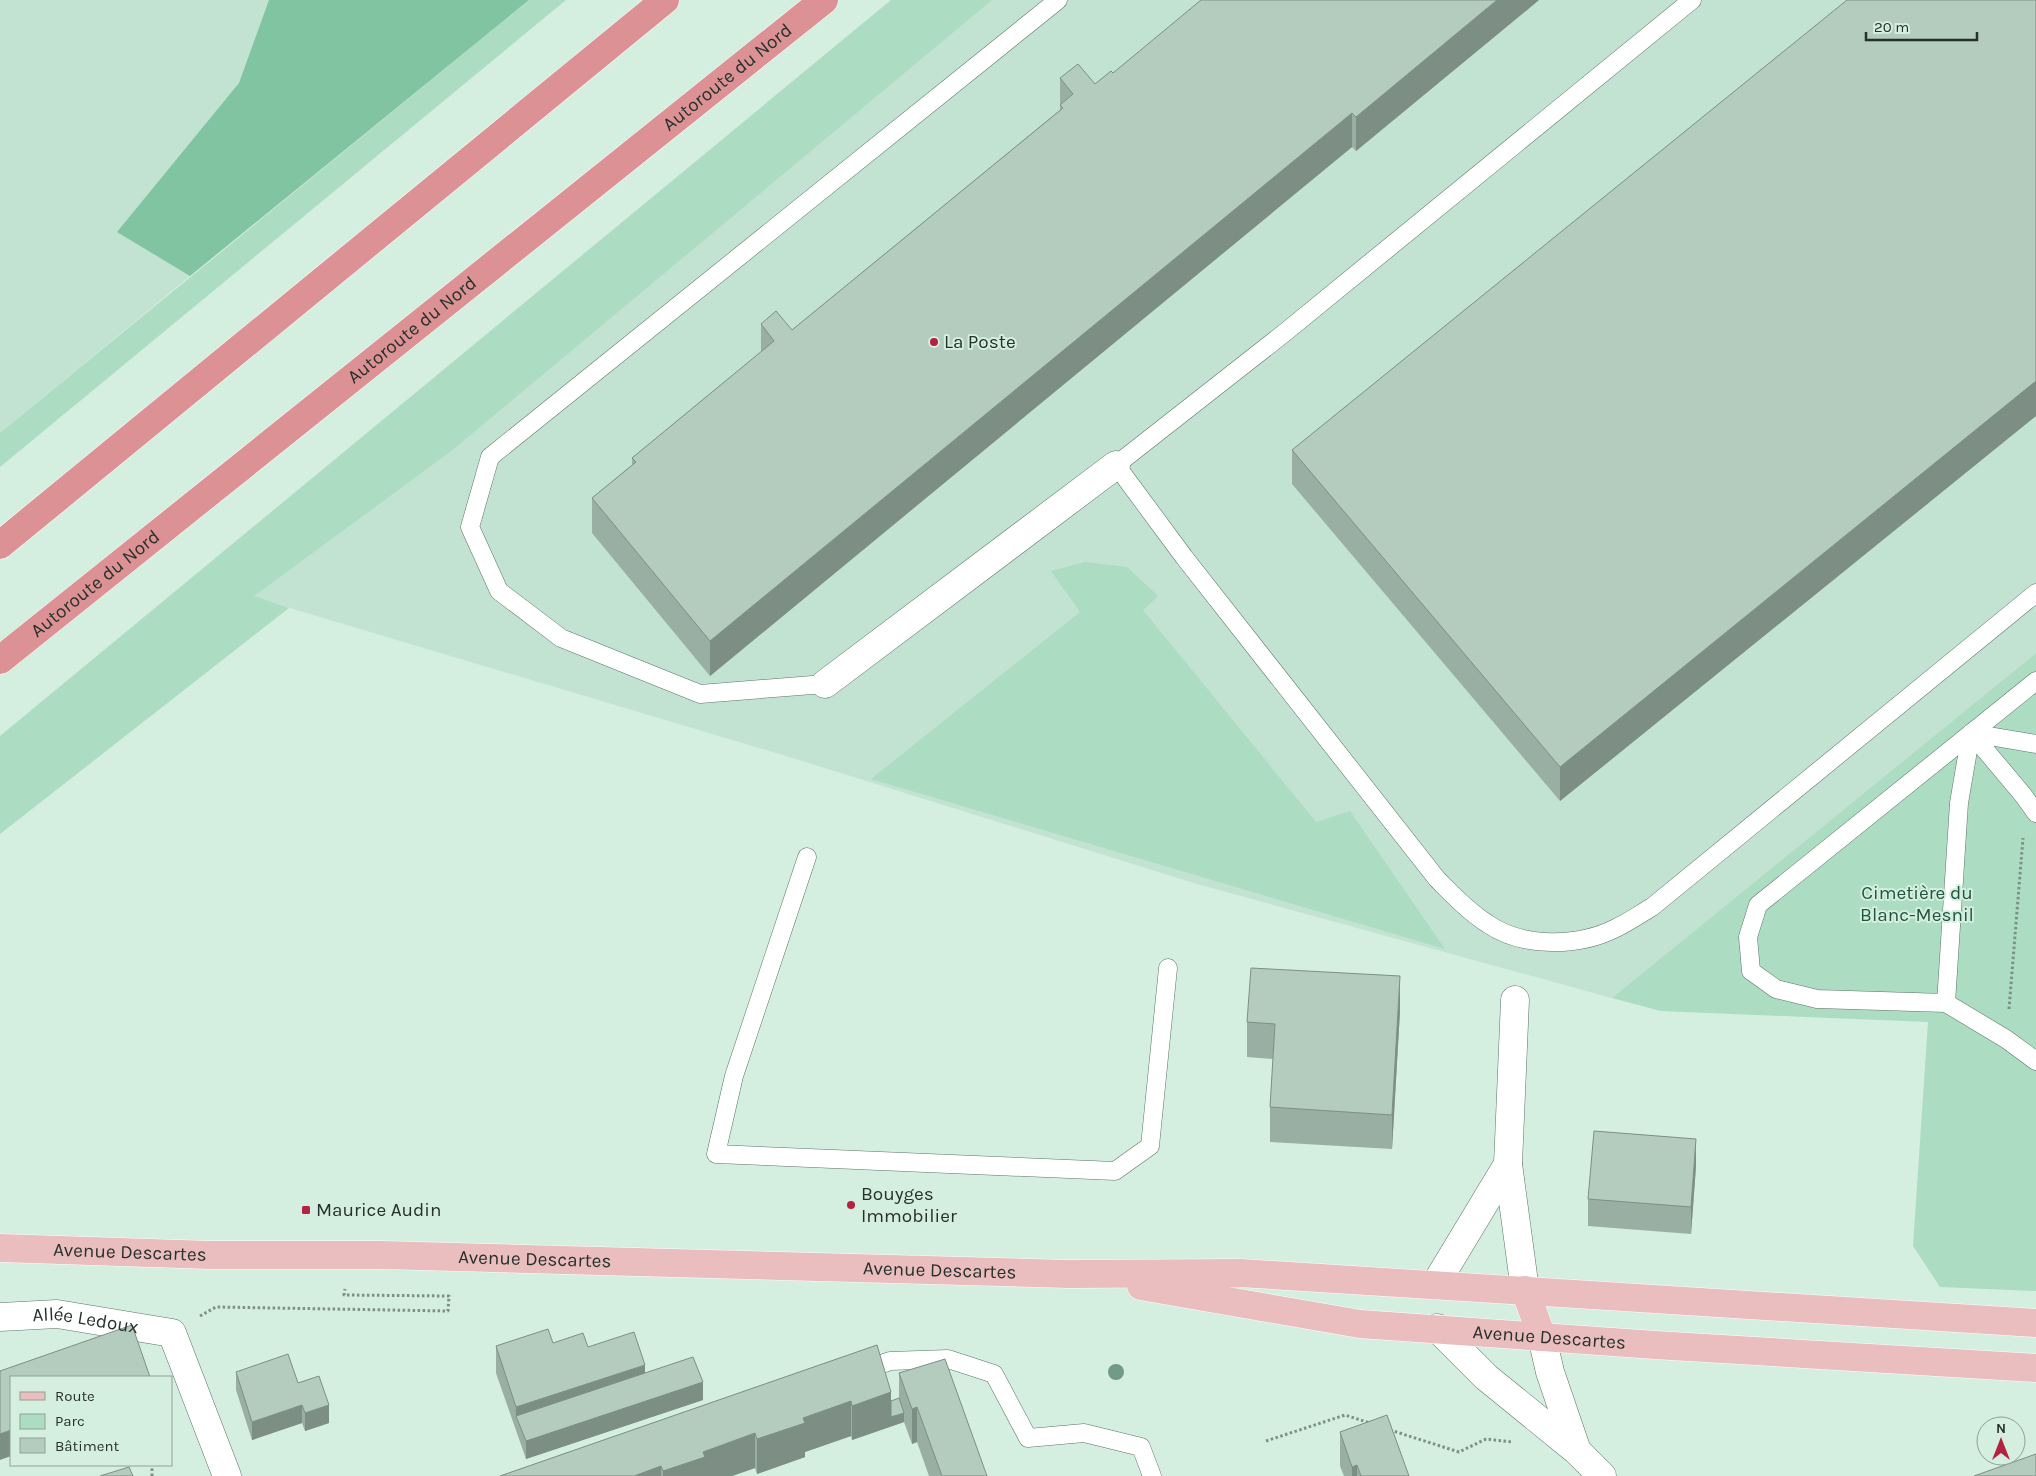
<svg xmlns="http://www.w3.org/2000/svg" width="2036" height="1476" viewBox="0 0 2036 1476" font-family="Karla,sans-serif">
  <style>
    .built { fill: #c2e3d1 }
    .green { fill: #acdcc2 }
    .forest { fill: #80c4a1 }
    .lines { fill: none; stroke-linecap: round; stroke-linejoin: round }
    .lane-casing { stroke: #5d7468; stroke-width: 19 }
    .street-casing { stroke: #5d7468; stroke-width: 29 }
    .secondary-casing { stroke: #5d7468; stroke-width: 29 }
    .primary-casing { stroke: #fff; stroke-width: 29 }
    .highway-casing { stroke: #fff; stroke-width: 29 }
    .path { stroke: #7e9086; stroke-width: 3; stroke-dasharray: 2.5 2.5; stroke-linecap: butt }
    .lane { stroke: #fff; stroke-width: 18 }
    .street { stroke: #fff; stroke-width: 28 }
    .secondary { stroke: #fff; stroke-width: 28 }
    .primary { stroke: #eabdbf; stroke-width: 28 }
    .highway { stroke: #dc9195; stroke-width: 28 }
    .tree { fill: #729a86 }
    .wall { fill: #9aafa3 }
    .shaded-wall { fill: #7d8f85 }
    .building { fill: #b3ccbe; stroke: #7d8f85 }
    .poi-dot { fill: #b42141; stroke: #d4eedf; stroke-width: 2 }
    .labels { text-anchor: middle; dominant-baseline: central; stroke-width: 4; stroke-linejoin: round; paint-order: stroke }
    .street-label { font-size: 19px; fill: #27312b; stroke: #d4eedf }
    .poi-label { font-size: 19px; fill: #27312b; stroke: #d4eedf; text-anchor: start }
    .park-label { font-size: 19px; fill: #21553d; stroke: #d4eedf }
  </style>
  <rect width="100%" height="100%" fill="#d4eedf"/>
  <path class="built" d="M0,0H524L0,433Z
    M902,0H2036V653L1612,998L1197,884L796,759L253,597Z"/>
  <path class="green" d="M529,0H566L0,467V433Z
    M891,0H992L450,452L254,596L289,608L0,834V736Z
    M1085,562L1127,567L1158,596L1143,610L1316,822L1350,811L1445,949L871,779L1080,612L1051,571Z
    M2036,653V1291L1940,1287L1913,1246L1928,1022L1661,1011L1612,998Z"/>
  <path class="forest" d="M269,0H529L190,276L117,232L239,83Z"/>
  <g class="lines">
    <defs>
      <path id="lane" d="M1692,0L1283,334L1116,465L1184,557L1437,879C1453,895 1469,912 1488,924C1523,948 1579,947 1616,928C1629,922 1640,914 1652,907L2036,593
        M2036,681L1758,905L1748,937L1751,971L1776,989L1817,999L1946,1003L2006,1039L2036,1061
        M825,684L700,694L561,638L499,591L470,527L490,457L1058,0
        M1971,733L2023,795L2036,813
        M1971,733L2036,744
        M807,857L734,1076L716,1154L1115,1171L1150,1146L1168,968
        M1946,1003L1959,803L1971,733
        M860,1372L890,1361L948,1359L994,1374L1028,1438L1084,1433L1141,1447L1152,1476"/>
      <g id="street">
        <path d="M825,684L1116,465"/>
        <path d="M1515,1000L1508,1164L1525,1290"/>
        <path d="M1435,1285L1508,1164"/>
        <path id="s1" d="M0,1317L57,1314L172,1333L227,1476"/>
      </g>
      <path id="secondary" d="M1437,1328L1486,1377L1577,1451L1602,1476
        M1542,1337L1550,1372L1577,1451"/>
      <g id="primary">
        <path id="s2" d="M0,1248L210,1255H382L1068,1274L1240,1273L2036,1323"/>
        <path id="s3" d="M1141,1286L1360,1324L1655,1345L2036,1368"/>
        <path d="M1525,1290L1542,1337"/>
      </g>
      <g id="highway">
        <path d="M0,545L665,0"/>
        <path id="s4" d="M0,660L824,0"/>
      </g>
    </defs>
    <use href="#lane" class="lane-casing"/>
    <use href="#street" class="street-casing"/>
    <use href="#secondary" class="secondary-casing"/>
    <use href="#primary" class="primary-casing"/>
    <use href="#highway" class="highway-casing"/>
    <path class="path" d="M2009,1009L2023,838
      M200,1316L216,1307L448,1311L449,1296L344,1295L345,1289
      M1390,1430L1459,1452L1486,1439L1512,1442
      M1266,1441L1345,1415L1370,1423
      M152,1476V1465"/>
    <use href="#lane" class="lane"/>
    <use href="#street" class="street"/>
    <use href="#secondary" class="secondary"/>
    <use href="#primary" class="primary"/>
    <use href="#highway" class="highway"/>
  </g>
  <circle class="tree" cx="1116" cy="1372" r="8"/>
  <path class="wall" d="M1539,0L1356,151L1352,147L710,676L592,533V498L632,465V458L761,352V324L792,330L1060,110V78L1095,84L1113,73Z
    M2036,0V416L1560,801L1292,484V450Z
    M1400,1011L1392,1149L1270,1142V1107L1273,1059L1247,1057V1022Z
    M1696,1166L1691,1234L1588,1226V1199Z
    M553,1343L588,1347L703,1400L526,1459L496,1373V1346Z
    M877,1345L891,1401L899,1398V1373L987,1476H929L917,1442L912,1444L904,1422L852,1440L851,1436L805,1452V1457L757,1474L755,1468L732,1476H500Z
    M236,1372L298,1383L329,1423L305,1431L302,1423L252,1440L236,1390Z
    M1340,1432L1409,1476H1344L1340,1466Z"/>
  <path class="shaded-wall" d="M1497,0H1539L1356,151V117Z
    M1352,113V147L710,676V641Z
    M2036,381V416L1560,801V767Z
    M1400,976V1011L1392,1149V1115Z
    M1696,1139V1166L1691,1234V1207Z
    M645,1365V1391L516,1416V1407Z
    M703,1382V1400L526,1459V1441Z
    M891,1392V1417L904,1413V1422L852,1440V1406Z
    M851,1401V1436L805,1452V1457L757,1474V1439L803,1418Z
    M302,1405V1423L252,1440V1422Z
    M329,1405V1423L305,1431V1413Z
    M917,1407V1442L912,1444V1409Z
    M11,1430V1456L0,1460V1434Z
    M755,1433V1468L732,1476H663V1471L703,1452Z
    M1357,1465V1476H1352V1467Z
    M661,1466V1476H634Z"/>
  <path class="building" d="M1201,0H1497L1356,117L1352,113L710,641L592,498L636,462L632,458L774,341L761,324L776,311L792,330L1063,108L1060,105L1073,94L1060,78L1078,64L1095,84L1111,71L1113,73Z
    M1847,0H2036V381L1560,767L1292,450Z
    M1251,968L1400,976L1392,1115L1270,1107L1275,1024L1247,1022Z
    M1594,1131L1696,1139L1691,1207L1588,1199Z
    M132,1325L150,1377H11V1430L0,1434V1371Z
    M548,1329L553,1343L583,1333L588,1347L634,1332L645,1365L516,1407L496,1346Z
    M877,1345L891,1392L852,1406L851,1401L803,1418L805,1423L757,1439L755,1433L703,1452L705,1457L663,1471L661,1466L634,1476H500Z
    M288,1354L298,1383L319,1376L329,1405L305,1413L302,1405L252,1422L236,1372Z
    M693,1357L703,1382L526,1441L516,1416Z
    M945,1359L987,1476H942L917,1407L912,1409L899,1373Z
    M899,1398L904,1413L891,1417V1401Z
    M1387,1415L1409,1476H1361L1357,1465L1352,1467L1340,1432Z
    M2036,1454V1476H1974Z
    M129,1467L133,1476H100Z"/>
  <g class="poi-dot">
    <circle cx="934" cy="342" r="5"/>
    <circle cx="851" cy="1205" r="5"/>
    <rect x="301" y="1205" width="10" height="10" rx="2.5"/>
  </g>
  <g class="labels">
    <g class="street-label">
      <text stroke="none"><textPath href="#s4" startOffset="932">Autoroute du Nord</textPath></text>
      <text stroke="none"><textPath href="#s4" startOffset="528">Autoroute du Nord</textPath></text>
      <text stroke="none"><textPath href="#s4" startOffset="122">Autoroute du Nord</textPath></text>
      <text stroke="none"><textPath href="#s2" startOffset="130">Avenue Descartes</textPath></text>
      <text stroke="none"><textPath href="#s2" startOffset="535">Avenue Descartes</textPath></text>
      <text stroke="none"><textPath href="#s2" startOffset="940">Avenue Descartes</textPath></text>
      <text stroke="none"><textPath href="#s1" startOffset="86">Allée Ledoux</textPath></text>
      <text stroke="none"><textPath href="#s3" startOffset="412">Avenue Descartes</textPath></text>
    </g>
    <g class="poi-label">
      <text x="944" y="342">La Poste</text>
      <text x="861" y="1194">Bouyges<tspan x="861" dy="22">Immobilier</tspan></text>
      <text x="316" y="1210">Maurice Audin</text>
    </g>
    <g class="park-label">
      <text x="1917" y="893">Cimetière du<tspan x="1917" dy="22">Blanc-Mesnil</tspan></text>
    </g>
  </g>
  <rect x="10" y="1376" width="162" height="90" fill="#d4eedf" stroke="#8fa297"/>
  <rect x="20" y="1392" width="25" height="8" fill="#eabdbf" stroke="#8fa297"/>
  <text x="55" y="1401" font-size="15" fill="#27312b">Route</text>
  <rect x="20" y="1414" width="25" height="15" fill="#acdcc2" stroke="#8fa297"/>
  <text x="55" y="1426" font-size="15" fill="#27312b">Parc</text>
  <rect x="20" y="1438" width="25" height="15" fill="#b3ccbe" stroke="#8fa297"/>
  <text x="55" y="1451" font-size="15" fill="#27312b">Bâtiment</text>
  <g transform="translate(2001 1441)"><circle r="24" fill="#d4eedf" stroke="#8fa297"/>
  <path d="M0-4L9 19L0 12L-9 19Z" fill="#b42141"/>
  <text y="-8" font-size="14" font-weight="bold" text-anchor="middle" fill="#27312b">N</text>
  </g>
  <path d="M1866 32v8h111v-8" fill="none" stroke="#27312b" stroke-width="2.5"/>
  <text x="1874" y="32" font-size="15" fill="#27312b" stroke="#d4eedf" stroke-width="4" paint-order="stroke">20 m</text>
</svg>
